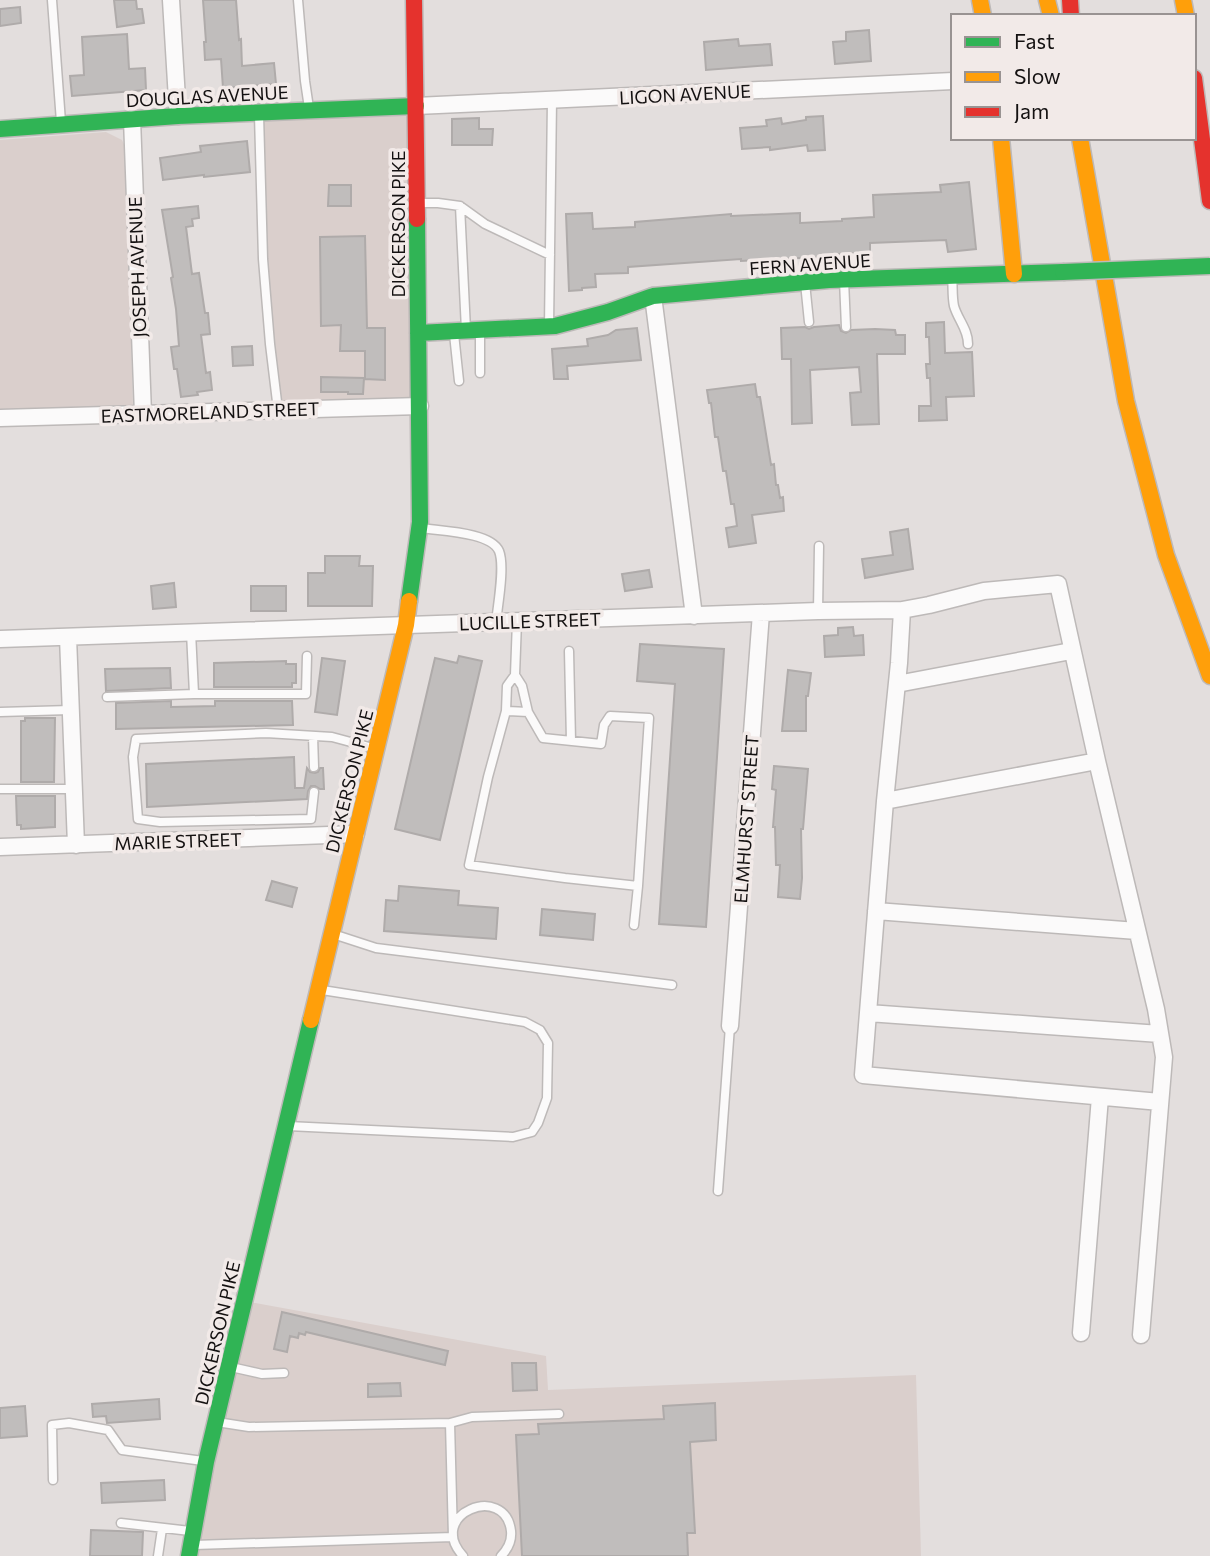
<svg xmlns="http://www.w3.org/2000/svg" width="1210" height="1556" viewBox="0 0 1210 1556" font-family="Commissioner,sans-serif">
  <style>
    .built { fill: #dacfcc }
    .building { fill: #c0bdbc; stroke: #afabaa; stroke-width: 2 }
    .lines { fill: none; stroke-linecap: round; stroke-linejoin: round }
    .lane-casing { stroke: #bdb9b8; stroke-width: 11 }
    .street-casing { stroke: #bdb9b8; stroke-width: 19 }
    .fast-casing { stroke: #bdb9b8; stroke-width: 19 }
    .slow-casing { stroke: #bdb9b8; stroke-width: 19 }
    .jam-casing { stroke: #bdb9b8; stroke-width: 19 }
    .lane { stroke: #fbfafa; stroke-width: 8 }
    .street { stroke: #fbfafa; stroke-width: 16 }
    .fast { stroke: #30b455; stroke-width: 16 }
    .slow { stroke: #ff9f0a; stroke-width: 16 }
    .jam { stroke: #e5322d; stroke-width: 16 }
    .fast-bridge-casing { stroke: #bdb9b8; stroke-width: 19; stroke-linecap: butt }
    .fast-bridge { stroke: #30b455; stroke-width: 16 }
    .labels { text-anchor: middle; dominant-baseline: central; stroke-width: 7; stroke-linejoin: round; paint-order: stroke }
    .street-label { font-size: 18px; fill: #141111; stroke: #f2eae8 }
  </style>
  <rect width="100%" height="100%" fill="#e3dedd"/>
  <path class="built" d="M416,106L420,406L278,410L270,344L259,112Z
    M106,132L122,140L125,146L133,406L0,411V140Z
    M244,1301L546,1356L548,1390L916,1375L921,1556H189Z"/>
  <path class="building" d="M114,0H136L137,9H142L144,23L117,27Z
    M203,0H236L239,40L241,39L242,66L274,63L276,84L223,88L221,59L205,60L204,42H206Z
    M20,7L21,23L0,26V9Z
    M869,30L871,61L835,64L833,42L846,41V32Z
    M127,34L129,69L145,68L146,90L72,96L70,76L84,75L82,37Z
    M738,39L739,46L770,44L772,65L706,70L704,42Z
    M823,116L825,150L808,151L807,145L770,150V147L742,149L740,128L767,126L766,120L781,118L782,124L806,120V117Z
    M479,118V129H493L492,145H452V119Z
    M247,141L250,172L204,177V175L163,180L160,158L201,152L200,146Z
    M969,182L976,249L948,252L946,240L870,243V252L839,254V256L741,261V259L628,267V273L595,274L596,287L582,288V290L569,291L566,214L592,213L593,229L635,227V222L731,214V216L800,213V223L842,221V219L874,217L873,195L941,192L940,185Z
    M329,185H351V206H328Z
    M198,206L199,218L192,219L193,226L186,227L192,274L199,273L205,313H208L210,334L201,335L206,373L210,372L212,390L197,392L198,395L181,397L177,369H174L171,347L179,346L176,309L171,278L173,277L162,210Z
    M365,236L367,328H385V380L365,379V351H340L341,325L321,326L320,237Z
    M944,322L945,353L972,352L974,396L946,397L947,420L919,421V406H931L930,378H927L926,364H930L929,337H926V323Z
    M839,325L841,331L846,333L851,330L875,329L895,330L896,335H905V354H877L879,424L852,425L850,393L861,392L859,367L810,370L812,423L792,424L791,359H782L781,328L805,327L809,329L814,327Z
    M637,328L641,360L567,366L568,379H554L552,349L588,346L587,339L608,335L616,330Z
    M252,346L253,365L233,366L232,347Z
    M321,377L364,378L363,394H348V392H321Z
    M755,384L757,397H760L771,465L774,464L776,485H778L780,498L783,497L784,511L752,515L756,543L729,547L726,528L737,526L734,504H731L726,471H723L718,437H715L711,403H709L707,390Z
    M908,529L913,569L865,578L862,559L893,555L890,532Z
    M325,556H360L359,566H373L372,606H308V573H325Z
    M649,570L652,587L625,591L622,574Z
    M174,583L176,607L153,609L151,586Z
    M251,586H286V611H251Z
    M853,627L854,636L863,635L864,655L825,657L824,636L838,635V628Z
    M640,644L724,649L706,927L659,924L675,684L637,681Z
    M459,656L482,661L440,840L395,829L435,658L457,663Z
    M322,658L345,661L337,715L315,712Z
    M286,661V664H296V683H292V687H214V663Z
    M170,668L171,688L106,691L105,669Z
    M788,670L811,673L808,696H806V731H782Z
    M171,701V707L215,706V701H292L293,725L116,729V703Z
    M25,718H55L54,782H21V721H25Z
    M294,757L295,788H304L307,768L310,772L315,773L318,772L320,768H323L324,789H320L315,786H311L308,791L307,799L147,807L146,764Z
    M774,766L808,769L803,829H801L802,878L800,899L778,897L780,865H776L775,827H773L776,790L772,789Z
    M16,796H55V827L21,829V825H17Z
    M272,881L297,888L292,907L266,900Z
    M399,886L459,891L458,905L498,908L496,939L384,931L386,900L398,901Z
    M542,909L595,914L593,940L540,935Z
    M282,1312L448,1351L445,1365L306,1332L305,1335L299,1333L298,1338L290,1336L287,1352L274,1349Z
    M512,1363H536L537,1390L513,1391Z
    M400,1383L401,1396L368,1397V1384Z
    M159,1399L160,1419L107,1423L106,1416L93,1417L92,1404Z
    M715,1403L716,1440L690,1442L695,1533H687L688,1556H522L516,1435L539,1434L538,1424L664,1419L663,1406Z
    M25,1406L27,1436L0,1438V1408Z
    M164,1480L165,1500L102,1503L101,1483Z
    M91,1530L143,1532L142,1556H90Z"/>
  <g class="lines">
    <defs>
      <path id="lane" d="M52,0L61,122
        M298,0L305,81L309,108
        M259,115L263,259L270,344L278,410
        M420,203H438L460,206L485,224L550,255
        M460,206L466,330
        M952,276C953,286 952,297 954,306C958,320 968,329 968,344
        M844,280L846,327
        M805,283L809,322
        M549,326L552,100
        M454,334L459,381
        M480,373V333
        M422,528C440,531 491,532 499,551C505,566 498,604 496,622
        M818,611L819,546
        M517,621L515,675L522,686L528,712
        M569,651L571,741
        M194,694H306L307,656
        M107,697L194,694L191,632
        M506,711L528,712L543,738L601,744L604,725L610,716L649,718L638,886L565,878L469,865L488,777L506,711L507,686L515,675
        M0,712L70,710
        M313,736L314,767
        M0,789H74
        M314,792L311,819L160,822L138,819L133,757L136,739L266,733L332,737L373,748
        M634,925L638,886
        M333,934L376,948L672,985
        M288,1126L513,1137L532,1132L538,1123L547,1098L548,1043L540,1030L525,1022L322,990
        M718,1191L730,1026
        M231,1367L262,1374L284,1373
        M450,1423L472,1417L559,1414
        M53,1480L52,1425L69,1423L108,1430L122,1450L203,1461
        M121,1523L190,1531
        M194,1545L453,1537L450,1423L249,1427L217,1422
        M158,1556L162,1529
        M463,1556C425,1514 505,1482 511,1531C512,1541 508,1549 501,1556"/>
      <path id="street" d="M171,0L178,116
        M416,106L953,81
        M132,119L143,414
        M653,296L694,616
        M0,418L420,406
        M902,610L899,663L885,801L863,1075L1160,1102
        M68,637L76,845
        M0,639L818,611L902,610L929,605L984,591L1058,584L1097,761L1156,1009L1164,1057L1141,1335
        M897,684L1071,651
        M885,801L1097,761
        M0,847L356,834
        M876,911L1137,931
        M868,1013L1160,1034
        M730,1026L761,613
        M1081,1333L1100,1097"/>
      <path id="fast" d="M0,129L178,116L416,106
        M418,333L555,326L608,312L653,296L829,280L1063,272
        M409,601L420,522L417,219
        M189,1556L206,1462L311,1020"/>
      <path id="slow" d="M980,0L983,16
        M1047,0L1051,16
        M1183,0L1186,16
        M1001,138L1014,274
        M1080,138L1126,401L1166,555L1210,676
        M311,1020L406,625L409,601"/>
      <path id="jam" d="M414,0L417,219
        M1070,0L1071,16
        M1194,78L1210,201"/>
    </defs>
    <use href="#lane" class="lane-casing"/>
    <use href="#street" class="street-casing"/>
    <use href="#fast" class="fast-casing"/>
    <use href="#slow" class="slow-casing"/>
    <use href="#jam" class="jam-casing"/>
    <use href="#lane" class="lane"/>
    <use href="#street" class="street"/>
    <use href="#fast" class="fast"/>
    <use href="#slow" class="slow"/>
    <use href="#jam" class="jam"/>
    <defs>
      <path id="fast-bridge" d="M1063,272L1210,266"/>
    </defs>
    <use href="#fast-bridge" class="fast-bridge-casing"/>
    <use href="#fast-bridge" class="fast-bridge"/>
  </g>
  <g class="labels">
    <g class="street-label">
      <text transform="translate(685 94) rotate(-3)">LIGON AVENUE</text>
      <text transform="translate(207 96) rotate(-3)">DOUGLAS AVENUE</text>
      <text transform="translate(398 224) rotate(-90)">DICKERSON PIKE</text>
      <text transform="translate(810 264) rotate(-4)">FERN AVENUE</text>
      <text transform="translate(137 267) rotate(-92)">JOSEPH AVENUE</text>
      <text transform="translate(210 412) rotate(-2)">EASTMORELAND STREET</text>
      <text transform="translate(530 621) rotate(-2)">LUCILLE STREET</text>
      <text transform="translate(349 781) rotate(-76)">DICKERSON PIKE</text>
      <text transform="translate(746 819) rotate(-86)">ELMHURST STREET</text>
      <text transform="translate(178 841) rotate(-2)">MARIE STREET</text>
      <text transform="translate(217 1333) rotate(-77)">DICKERSON PIKE</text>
    </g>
  </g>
  <rect x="951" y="14" width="245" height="126" fill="#f2eae8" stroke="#999392" stroke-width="2"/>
  <rect x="965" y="37" width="35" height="10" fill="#30b455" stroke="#999392" stroke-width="2"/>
  <text x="1014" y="49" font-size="21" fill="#141111">Fast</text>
  <rect x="965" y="72" width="35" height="10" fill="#ff9f0a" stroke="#999392" stroke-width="2"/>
  <text x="1014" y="84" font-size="21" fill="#141111">Slow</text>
  <rect x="965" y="107" width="35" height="10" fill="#e5322d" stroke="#999392" stroke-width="2"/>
  <text x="1014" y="119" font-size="21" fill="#141111">Jam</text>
</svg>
